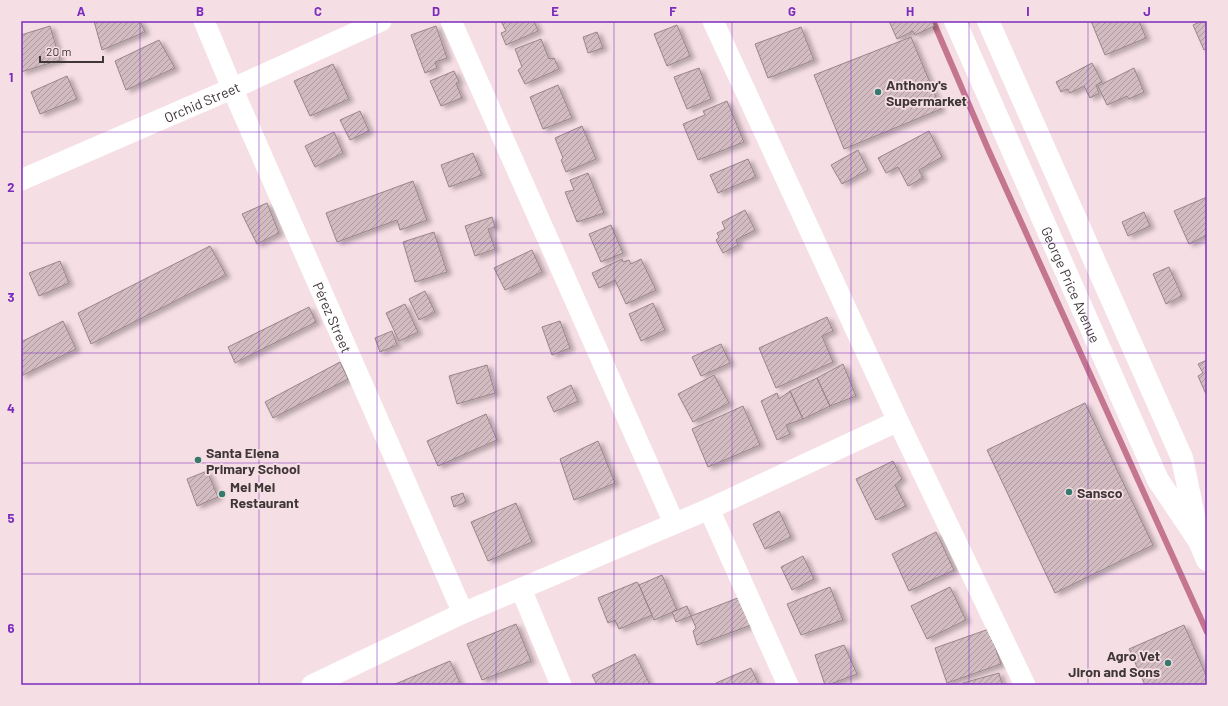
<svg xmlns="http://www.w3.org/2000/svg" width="1228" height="706" viewBox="0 0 1228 706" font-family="Barlow,sans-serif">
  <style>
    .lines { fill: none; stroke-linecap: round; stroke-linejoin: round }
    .stream { stroke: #c4758f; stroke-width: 6 }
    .building { fill: url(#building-hatch); stroke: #9a858b; filter: url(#shadow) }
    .minor { stroke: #fff; stroke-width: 21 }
    .major { stroke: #fff; stroke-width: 22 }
    .grid { fill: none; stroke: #7b2cbf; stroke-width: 1; stroke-opacity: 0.55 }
    .poi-dot { fill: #367a6e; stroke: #f5dee4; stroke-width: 1.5 }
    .labels { text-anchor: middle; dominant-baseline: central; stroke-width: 3.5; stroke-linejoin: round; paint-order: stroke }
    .poi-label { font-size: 14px; font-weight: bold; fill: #3f3638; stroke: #f5dee4; text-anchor: start }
    .street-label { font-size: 14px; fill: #3f3638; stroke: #f5dee4 }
    .neatline { fill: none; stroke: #7b2cbf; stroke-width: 1.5 }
    .grid-label { font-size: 13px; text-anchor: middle; font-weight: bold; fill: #7b2cbf }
  </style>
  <defs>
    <pattern id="building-hatch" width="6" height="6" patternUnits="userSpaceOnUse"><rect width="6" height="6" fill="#d2bcc2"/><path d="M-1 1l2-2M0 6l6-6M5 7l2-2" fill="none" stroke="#ac9a9f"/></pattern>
    <filter id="shadow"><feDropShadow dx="4.5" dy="2.5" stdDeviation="2" flood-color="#0004"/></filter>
  </defs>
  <rect width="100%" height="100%" fill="#f5dee4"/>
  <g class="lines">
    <path class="stream" d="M933,21L988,149L1207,632"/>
  </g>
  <path class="building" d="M94,21H140L145,32L102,50Z
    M501,21H534L538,31L506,45L501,33L506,31Z
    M889,21H932L934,26L915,35L913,31L897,39Z
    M1091,21H1139L1146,38L1105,55Z
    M1202,21H1207V48L1204,50L1193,25Z
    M677,25L690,56L667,66L654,34Z
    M50,26L60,60L21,72V35Z
    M436,26L447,58L435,62L437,68L425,73L411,35Z
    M801,27L814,60L768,78L755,44Z
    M597,32L603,48L588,53L583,37Z
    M911,37L941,109L844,149L814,75Z
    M541,39L549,59L554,58L559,69L525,84L518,70L522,67L515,49Z
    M159,40L175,68L126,90L115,61Z
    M1092,63L1102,82L1096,85L1099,93L1090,98L1084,86L1070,93L1067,89L1061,92L1056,82Z
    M333,64L349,99L310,116L294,81Z
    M699,68L711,99L687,109L674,77Z
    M1134,68L1144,92L1129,99L1127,96L1107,105L1098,86Z
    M454,71L459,82L456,83L462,98L441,106L430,81Z
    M67,76L77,99L40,114L31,92Z
    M558,85L572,118L543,129L530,97Z
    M727,101L744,142L698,160L683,124L705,115L703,111Z
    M360,111L369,131L350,140L340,120Z
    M582,126L596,159L566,172L561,160L563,158L555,138Z
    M929,131L942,157L919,170L923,178L908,186L898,167L886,173L878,158Z
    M334,132L343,153L315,167L305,146Z
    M858,150L868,170L842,184L831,165Z
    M473,153L482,175L449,187L441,165Z
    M748,159L756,177L718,193L710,175Z
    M588,173L604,213L577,222L565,192L574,190L570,180Z
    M413,181L427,220L400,230L397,220L337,242L326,213Z
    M1207,197V235L1189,244L1174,211Z
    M267,203L279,233L257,244L242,214Z
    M745,210L755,230L736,240L738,245L723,253L716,240L719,237L717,233L725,229L722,222Z
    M1144,212L1150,226L1128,236L1122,222Z
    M492,217L495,227L488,229L495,249L475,256L465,226Z
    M611,225L623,253L601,262L589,234Z
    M434,232L447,272L415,282L403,242Z
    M210,246L226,275L91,344L78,313Z
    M532,250L542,272L505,290L494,268Z
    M622,259L623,262L629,260L631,264L641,259L656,290L626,304L615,280L599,288L592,273Z
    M60,261L69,283L39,296L29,273Z
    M1169,267L1182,296L1166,304L1153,274Z
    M425,291L435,312L419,320L409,299Z
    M653,303L665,330L641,341L629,314Z
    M405,304L418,332L399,341L386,313Z
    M309,307L316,322L235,363L228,347Z
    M827,317L833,331L822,336L833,362L776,388L759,348Z
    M63,321L76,349L21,376V342Z
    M560,321L570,348L552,355L542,327Z
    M392,331L397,345L380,352L375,338Z
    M721,344L730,363L701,376L692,357Z
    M1207,360V394H1206L1198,376L1203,373L1198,364Z
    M340,362L348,379L273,418L265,402Z
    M843,364L856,396L830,406L817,378Z
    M487,365L495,393L457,404L449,376Z
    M714,375L729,403L693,422L678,394Z
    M817,378L830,406L803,419L790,391Z
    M571,385L578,401L554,412L547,397Z
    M790,391L803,419L786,425L790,434L777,440L761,401L777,393L779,399Z
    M1085,403L1153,545L1055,593L987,450Z
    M743,406L760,445L708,467L692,429Z
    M486,414L497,440L438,466L427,441Z
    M598,441L615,483L574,500L560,459Z
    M893,461L902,479L895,485L906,506L876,520L856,479Z
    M207,471L218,497L197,506L187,479Z
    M463,493L466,502L454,507L451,497Z
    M516,503L532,542L488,561L471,522Z
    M779,511L791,537L765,549L753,524Z
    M936,532L954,570L909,591L892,554Z
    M803,556L814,579L792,590L781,567Z
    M662,575L677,610L654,620L639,585Z
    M637,582L639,585L652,615L619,629L615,620L608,623L598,598Z
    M830,587L843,620L801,635L787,604Z
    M950,587L966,620L927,639L911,606Z
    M743,596L754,624L697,645L693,631L696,628L691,616Z
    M687,606L691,616L676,622L672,612Z
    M516,624L531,661L482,680L467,644Z
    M1184,625L1207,677V685H1145L1129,649Z
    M989,629L1001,664L947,683L935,648Z
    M844,645L857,674L828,685H825L815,655Z
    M635,654L650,685H597L592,675Z
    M450,661L461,685H393Z
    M751,668L759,685H717L716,683Z
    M999,673L1002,685H963V683Z"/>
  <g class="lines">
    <g class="minor">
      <path id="s1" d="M204,21L232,88L463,613"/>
      <path d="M451,21L674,523"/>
      <path d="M713,21L898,421L1025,685"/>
      <path id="s2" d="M21,180L247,82L381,21"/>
      <path d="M709,509L788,685"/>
      <path d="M521,589L561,685"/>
      <path d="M312,685L463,613L709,509L898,421"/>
    </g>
    <g class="major">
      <path id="s3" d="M955,21L1158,480L1199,541L1207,560"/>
      <path d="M988,21L1182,458L1197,530"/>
    </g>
  </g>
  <path class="grid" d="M140,21V685M259,21V685M377,21V685M496,21V685M614,21V685M732,21V685M851,21V685M969,21V685M1088,21V685M21,132H1207M21,243H1207M21,353H1207M21,463H1207M21,574H1207"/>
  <g class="poi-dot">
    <circle cx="878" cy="92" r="4"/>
    <circle cx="198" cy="460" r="4"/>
    <circle cx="1069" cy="492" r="4"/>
    <circle cx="222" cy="494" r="4"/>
    <circle cx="1168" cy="663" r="4"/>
  </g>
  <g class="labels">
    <g class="poi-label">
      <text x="886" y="84">Anthony's<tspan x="886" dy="16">Supermarket</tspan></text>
      <text x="206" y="452">Santa Elena<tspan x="206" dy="16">Primary School</tspan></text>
      <text x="230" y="486">Mei Mei<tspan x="230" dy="16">Restaurant</tspan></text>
      <text x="1077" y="492">Sansco</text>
      <text x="1160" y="655" text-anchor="end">Agro Vet<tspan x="1160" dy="16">Jiron and Sons</tspan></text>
    </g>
    <g class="street-label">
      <text stroke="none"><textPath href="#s2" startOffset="197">Orchid Street</textPath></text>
      <text stroke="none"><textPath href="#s3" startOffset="288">George Price Avenue</textPath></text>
      <text stroke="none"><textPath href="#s1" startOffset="323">Pérez Street</textPath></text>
    </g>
  </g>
  <rect width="1228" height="706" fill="none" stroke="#f5dee4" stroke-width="44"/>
  <path d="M40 56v6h63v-6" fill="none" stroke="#3f3638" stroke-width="2"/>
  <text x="46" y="56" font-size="12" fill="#3f3638" stroke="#f5dee4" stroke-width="3" paint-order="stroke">20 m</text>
  <rect x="22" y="22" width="1184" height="662" class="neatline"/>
  <g class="grid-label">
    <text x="81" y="16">A</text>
    <text x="200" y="16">B</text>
    <text x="318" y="16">C</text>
    <text x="436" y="16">D</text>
    <text x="555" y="16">E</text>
    <text x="673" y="16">F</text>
    <text x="792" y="16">G</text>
    <text x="910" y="16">H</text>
    <text x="1028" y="16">I</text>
    <text x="1147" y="16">J</text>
    <text x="11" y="82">1</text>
    <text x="11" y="192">2</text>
    <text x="11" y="302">3</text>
    <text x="11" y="413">4</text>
    <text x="11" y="523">5</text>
    <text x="11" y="633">6</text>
  </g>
</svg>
